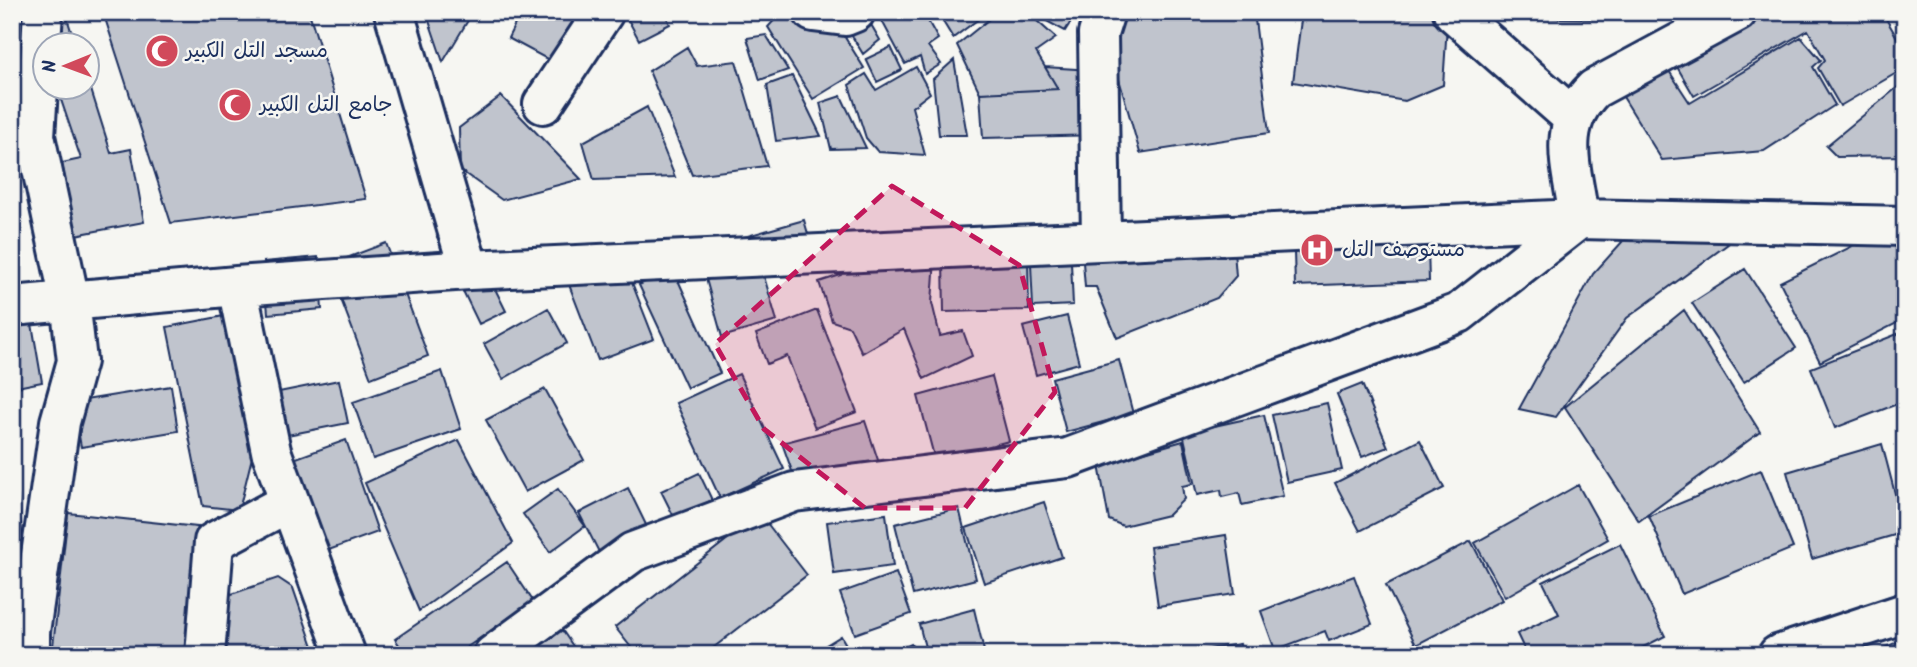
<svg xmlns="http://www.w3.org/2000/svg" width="1917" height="667" viewBox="0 0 1917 667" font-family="Kalam,'Playpen Sans Arabic',sans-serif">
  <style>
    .building { fill: #c0c4cd; stroke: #1b2f5e; stroke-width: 2 }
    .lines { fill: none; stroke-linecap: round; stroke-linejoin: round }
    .street-casing { stroke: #1b2f5e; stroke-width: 44 }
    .secondary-casing { stroke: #1b2f5e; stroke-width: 44 }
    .street { stroke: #f6f6f2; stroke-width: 38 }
    .secondary { stroke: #f6f6f2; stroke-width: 38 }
    .marked { fill: #c2185b; fill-opacity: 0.2; stroke: #c2185b; stroke-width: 5; stroke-dasharray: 14 9; stroke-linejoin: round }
    .labels { text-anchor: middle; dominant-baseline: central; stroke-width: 5; stroke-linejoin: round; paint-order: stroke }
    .poi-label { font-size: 21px; fill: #1b2f5e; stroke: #f6f6f2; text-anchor: start }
  </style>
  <rect width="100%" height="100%" fill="#f6f6f2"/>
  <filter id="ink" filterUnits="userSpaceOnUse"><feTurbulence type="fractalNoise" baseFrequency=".0143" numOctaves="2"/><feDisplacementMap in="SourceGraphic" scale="14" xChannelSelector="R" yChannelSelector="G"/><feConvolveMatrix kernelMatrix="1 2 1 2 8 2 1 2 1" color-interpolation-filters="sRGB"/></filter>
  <g filter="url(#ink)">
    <path class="building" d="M49,12H65L76,46H52Z
      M103,12H309L366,199L171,223Z
      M426,12H473L443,62Z
      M521,12H598L560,66L508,38Z
      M624,12H664L670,24L639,40Z
      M899,12H923L938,39L928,46L941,64L925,74L920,57L905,64L882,21Z
      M937,12H988L953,38Z
      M998,12H1027L1056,38L1036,52L1058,89L980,93L957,45Z
      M1030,12H1077L1065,31Z
      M1119,12H1254L1269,133L1140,153L1108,40Z
      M1302,12H1433L1447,25L1443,85L1405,101L1293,82Z
      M1529,12H1605L1596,19L1536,18Z
      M1740,12H1882L1905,51V68L1840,106L1818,68L1825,60L1808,30L1694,96L1669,53Z
      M778,16L836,23L864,68L813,99L768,27Z
      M866,16L880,40L863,54L844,23Z
      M766,35L788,70L760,80L747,38Z
      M1801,37L1821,60L1813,67L1835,105L1764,151L1662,160L1612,79L1652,45L1690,103Z
      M687,47L697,66L736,61L767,166L692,175L649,71Z
      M891,47L902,70L877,82L866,59Z
      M954,60L967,135H939L933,79Z
      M916,67L930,93L912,107L925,155L878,152L866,138L849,85L866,74L876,90Z
      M1045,67L1091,70L1101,135L983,138L980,93L1058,89Z
      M792,76L821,136L776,141L767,85Z
      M88,80L111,153L131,149L144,222L75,235L62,163L81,159L57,88H88Z
      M1905,81V156L1837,157L1826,146Z
      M501,96L581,179L502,200L460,170L459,128Z
      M841,96L866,148L831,149L820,103Z
      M647,107L675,177L594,180L583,142Z
      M1745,203L1758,222L1627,318L1556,417L1519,409L1593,274L1652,209Z
      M1231,213L1236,276L1217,298L1117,338L1096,287H1085L1080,225Z
      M1427,214L1429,281L1295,286L1293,218Z
      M804,220L815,258L763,273L777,321L722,337L698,250Z
      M1905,220V319L1820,362L1780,282Z
      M463,224L506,311L479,324L437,237Z
      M1070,241L1073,305L1033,307L1030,243Z
      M386,243L428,356L371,378L328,265Z
      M936,243L932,303L940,336L963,331L972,356L924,379L904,329L862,353L850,327L832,321L819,282L841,275L849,249Z
      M618,247L654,339L598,360L563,269Z
      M318,257L322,309L268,314L264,262Z
      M1028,258L1029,310L944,312L943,260Z
      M673,269L720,373L687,388L639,285Z
      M1745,269L1796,348L1744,382L1692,303Z
      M548,308L567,343L503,379L484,344Z
      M817,310L857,412L815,428L787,356L767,364L756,334Z
      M1684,310L1760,432L1639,521L1565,407Z
      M234,314L255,445L239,510L203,506L167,327Z
      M1067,316L1079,363L1036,375L1023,327Z
      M31,318L42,382L12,388V322Z
      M1905,331V401L1835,428L1811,368Z
      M1119,360L1133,414L1066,432L1052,378Z
      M442,371L461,429L373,459L353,402Z
      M739,374L784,469L720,498L676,403Z
      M992,376L1009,441L935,460L918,396Z
      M339,380L348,423L277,437L269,394Z
      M1362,384L1388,447L1362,457L1337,394Z
      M171,386L178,431L81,447L73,402Z
      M545,389L584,460L525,492L486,420Z
      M1327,403L1342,470L1287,482L1272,415Z
      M1264,415L1283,496L1242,505L1239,493L1222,497L1221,490L1197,495L1183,433Z
      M865,421L881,469L797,485L782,443Z
      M346,440L378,532L318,554L285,462Z
      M459,440L513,543L419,611L365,483Z
      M1420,440L1444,488L1360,531L1335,483Z
      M1183,441L1192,484L1182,486L1184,499L1168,515L1123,526L1109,520L1099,465Z
      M1882,444L1905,532L1812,559L1787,472Z
      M12,455L26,565L12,567Z
      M1761,470L1793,548L1682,594L1649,516Z
      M699,473L712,500L675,519L661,491Z
      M1578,485L1608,539L1505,597L1475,543Z
      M628,488L651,535L603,560L579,513Z
      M558,489L585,526L550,552L523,514Z
      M1044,502L1062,557L984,583L966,528Z
      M959,508L976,579L913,595L895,524Z
      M68,513L206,528L192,655H52Z
      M760,514L807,575L704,655H637L615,627Z
      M886,514L893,566L834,574L827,522Z
      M1226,535L1235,594L1158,606L1150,547Z
      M1471,541L1502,600L1416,645L1386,585Z
      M1620,544L1665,636L1628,655H1527L1517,634L1559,614L1543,582Z
      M507,562L533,601L456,655H406L395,639Z
      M896,573L911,614L855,634L840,593Z
      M1354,576L1372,624L1329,641L1325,631L1275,650L1261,611Z
      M278,578L293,588L316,655H220V598Z
      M974,609L985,655H927L919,624Z
      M560,627L579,655H518Z
      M841,636L852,655H810Z
      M1904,639L1905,655H1868Z
      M911,644L916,655H889Z
      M1240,644L1242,655H1171Z"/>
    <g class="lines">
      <defs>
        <path id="street" d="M394,12L469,270
          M813,12L845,16L855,12
          M1453,12L1572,117
          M543,104L604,12
          M1101,240L1098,34L1105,12
          M237,286L271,451L346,655
          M12,306L237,286L469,270L1579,219L1905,226
          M30,655V632L60,422L77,361L70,301L35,136L43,12
          M205,655L214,542L289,502
          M493,655L633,552L794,492L1068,458L1459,313L1579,219C1573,169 1554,128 1594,89L1737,12"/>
        <path id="secondary" d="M1778,655L1905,613"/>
      </defs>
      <use href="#street" class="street-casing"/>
      <use href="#secondary" class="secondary-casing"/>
      <use href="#street" class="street"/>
      <use href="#secondary" class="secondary"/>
    </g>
  </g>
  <path class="marked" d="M892,186L1019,265L1055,392L965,508H865L764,429L715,344Z"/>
  <defs>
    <symbol id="mosque-disc" viewBox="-11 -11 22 22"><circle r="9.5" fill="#d1495b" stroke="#f6f6f2"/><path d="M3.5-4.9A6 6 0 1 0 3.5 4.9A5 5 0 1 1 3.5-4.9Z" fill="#fff"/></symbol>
    <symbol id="hospital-disc" viewBox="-11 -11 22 22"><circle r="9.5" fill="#d1495b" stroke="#f6f6f2"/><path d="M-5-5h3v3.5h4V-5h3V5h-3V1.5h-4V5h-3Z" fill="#fff"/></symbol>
  </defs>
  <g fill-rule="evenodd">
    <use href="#mosque-disc" x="143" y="32" width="38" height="38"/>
    <use href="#mosque-disc" x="216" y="86" width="38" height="38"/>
    <use href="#hospital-disc" x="1298" y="231" width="38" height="38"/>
  </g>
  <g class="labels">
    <g class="poi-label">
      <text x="186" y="51">مسجد التل الكبير</text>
      <text x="260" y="105">جامع التل الكبير</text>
      <text x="1342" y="250">مستوصف التل</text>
    </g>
  </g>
  <rect width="1917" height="667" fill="none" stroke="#f6f6f2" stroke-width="42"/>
  <rect x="21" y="21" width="1875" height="625" fill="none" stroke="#1b2f5e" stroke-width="2.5" filter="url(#ink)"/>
  <g transform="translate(66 66) rotate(269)"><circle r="33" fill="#f6f6f2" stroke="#9ea6b7" stroke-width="2"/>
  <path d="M0-5L12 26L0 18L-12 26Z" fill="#d1495b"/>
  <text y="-10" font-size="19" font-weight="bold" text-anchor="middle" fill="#1b2f5e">N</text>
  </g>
</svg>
